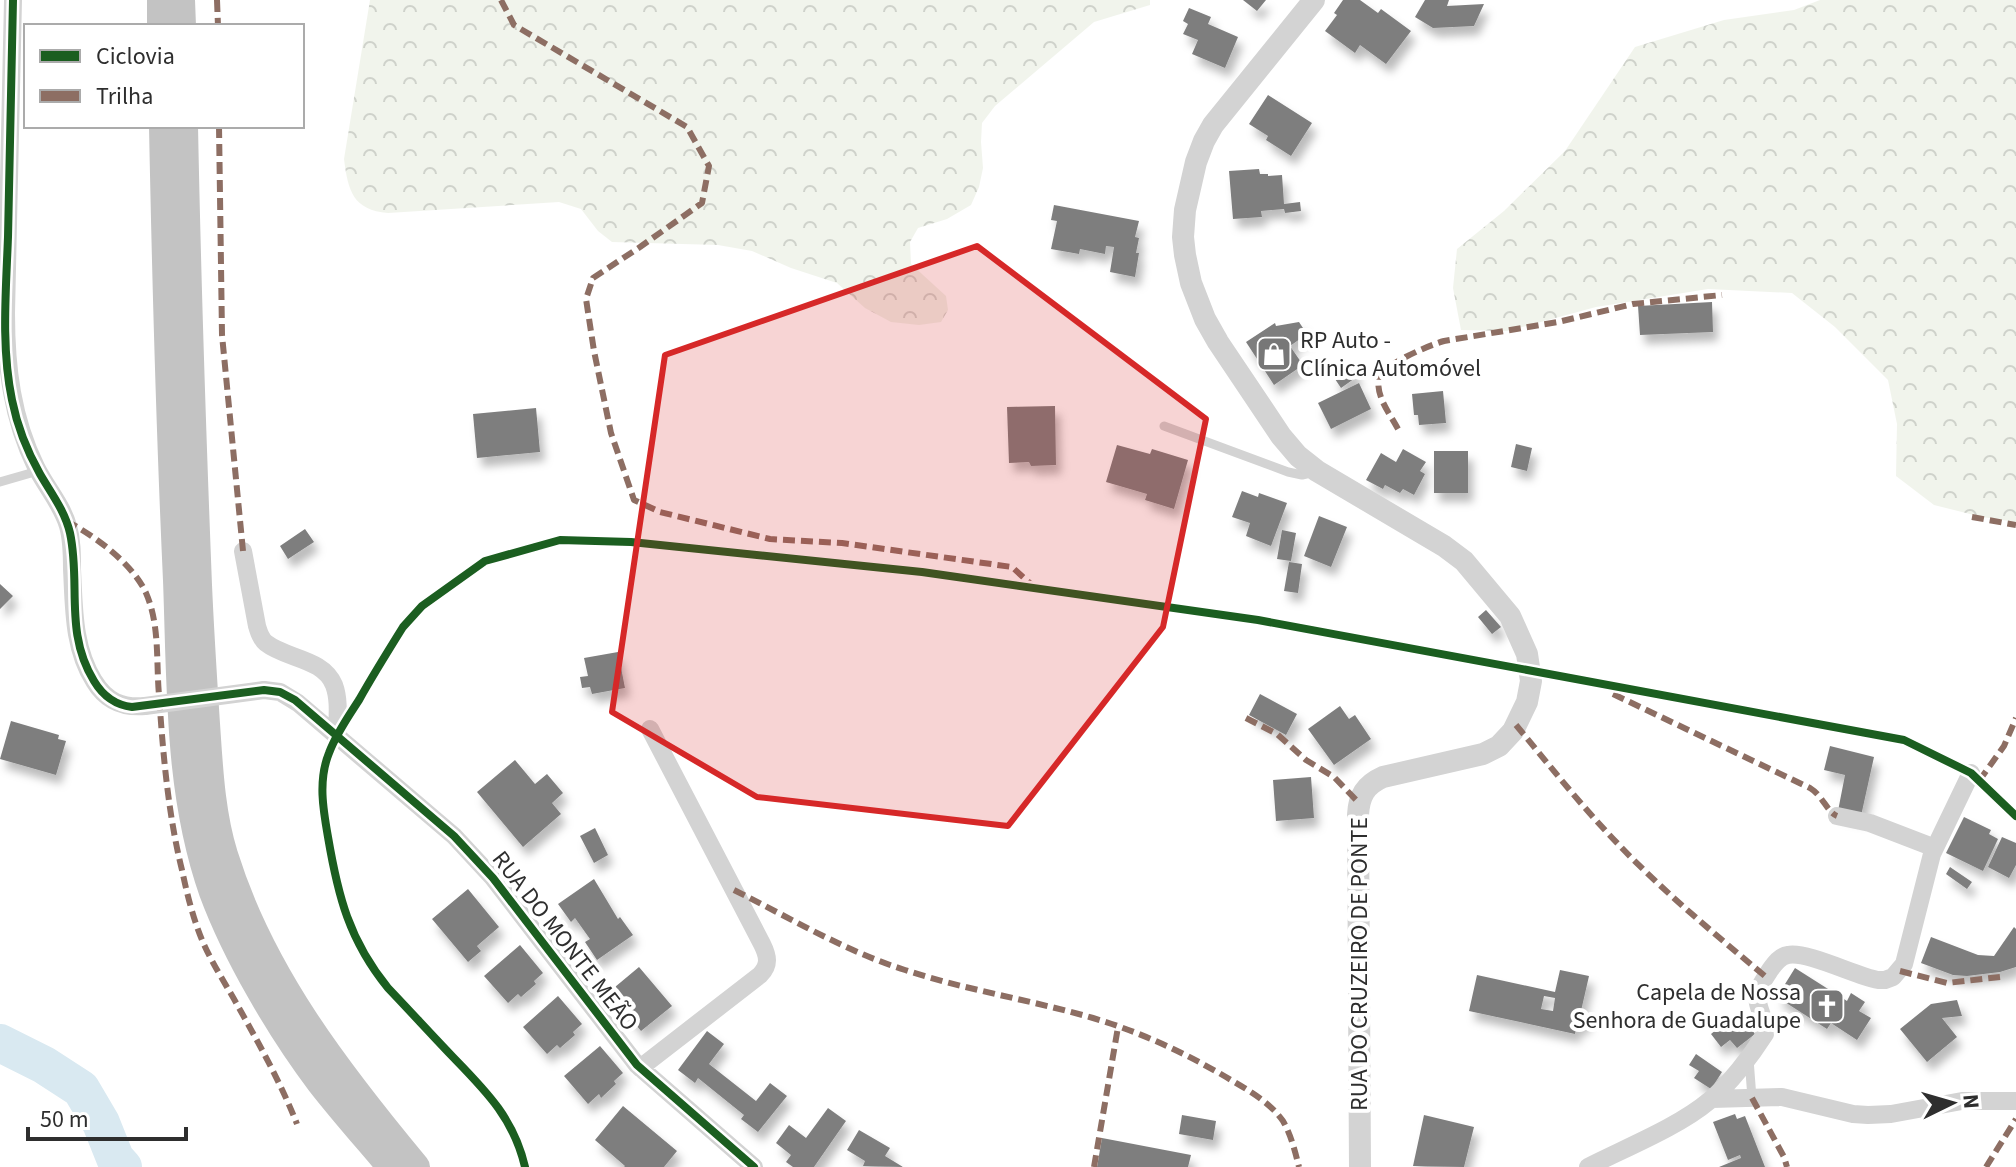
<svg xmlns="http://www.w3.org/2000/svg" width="2016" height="1167" viewBox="0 0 2016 1167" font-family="'Source Sans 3',sans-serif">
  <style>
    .forest { fill: url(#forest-crowns) }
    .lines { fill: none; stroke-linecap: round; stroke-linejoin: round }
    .river { stroke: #d9e9f1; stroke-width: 38 }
    .building { fill: #7e7e7e; fill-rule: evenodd; filter: url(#shadow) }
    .service { stroke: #d3d3d3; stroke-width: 9 }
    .minor { stroke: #d3d3d3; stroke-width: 18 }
    .tertiary { stroke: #d3d3d3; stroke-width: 22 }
    .trunk { stroke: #c3c3c3; stroke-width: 28 }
    .minor-bridge { stroke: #d3d3d3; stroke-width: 18 }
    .quiet { stroke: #8d6e63; stroke-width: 6; stroke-dasharray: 12 6; stroke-linecap: butt }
    .cycleway-casing { stroke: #fff; stroke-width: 13 }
    .cycleway { stroke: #1b5e20; stroke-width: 8 }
    .marked { fill: #d62828; fill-opacity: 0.2; stroke: #d62828; stroke-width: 6; stroke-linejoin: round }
    .labels { text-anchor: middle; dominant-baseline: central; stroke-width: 8; stroke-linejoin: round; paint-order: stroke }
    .poi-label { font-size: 24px; fill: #2e2e2e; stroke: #fff; text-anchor: start }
    .street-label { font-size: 24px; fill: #2e2e2e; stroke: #fff }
  </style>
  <defs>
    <pattern id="forest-crowns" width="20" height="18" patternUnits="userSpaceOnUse" patternTransform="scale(2)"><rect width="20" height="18" fill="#f1f4ec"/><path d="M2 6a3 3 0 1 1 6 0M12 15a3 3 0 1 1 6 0" fill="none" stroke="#cfd2cb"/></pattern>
    <filter id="shadow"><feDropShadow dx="5" dy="9" stdDeviation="4" flood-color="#0004"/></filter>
  </defs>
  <rect width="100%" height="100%" fill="#fff"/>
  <path class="forest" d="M370,0H1150V5L1094,22L995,106L982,123L981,142L983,168L979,187L971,205L947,219L918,228L910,242L911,264L946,296L948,310L941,322L919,325L891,322L865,308L837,283L791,268L752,251L718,245L612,242L598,231L581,209L559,202L388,213C353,210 348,191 344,159Z
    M1820,0H2016V522L1982,517L1934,505L1896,476L1897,424L1888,380L1835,327L1792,293L1708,289L1596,307L1507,331L1461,330L1453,288L1457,249L1504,211L1565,151L1635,47L1724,20L1794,10Z"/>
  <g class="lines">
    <path class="river" d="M0,1043L44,1065L81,1089L101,1123L115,1158L123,1167"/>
  </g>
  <path class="building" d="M1243,0H1266L1257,11Z
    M1343,0H1360L1378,13L1381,9L1411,31L1386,64L1360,45L1355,53L1325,31L1337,15L1334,13Z
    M1425,0H1449L1447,6L1484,4L1474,26L1433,28L1415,17Z
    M1189,8L1211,17L1208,24L1238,37L1225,68L1192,54L1198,40L1183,34L1188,24L1183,21Z
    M1268,95L1312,123L1291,156L1266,140L1268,136L1249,124Z
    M1259,169L1260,174H1268V176L1282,175L1284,204L1300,202L1301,211L1285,213L1284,209L1261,211L1262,217L1233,219L1229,171Z
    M1054,205L1139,221L1135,237L1139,238L1136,253H1139L1135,277L1110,272L1114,247L1106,246L1105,254L1080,249L1079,254L1051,249L1057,221L1051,220Z
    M1712,302L1713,332L1640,335L1638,306Z
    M1299,322L1307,334L1290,346L1303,365L1274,385L1246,342L1275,323L1276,326Z
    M1350,364L1358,376L1341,388L1333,376Z
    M1359,383L1371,409L1331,429L1318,403Z
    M1443,391L1446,423L1419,425L1418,415H1414L1412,394Z
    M1055,406L1056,465L1031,466L1029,462L1009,463L1007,407Z
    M536,408L540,452L477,458L473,414Z
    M1516,444L1532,448L1527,471L1511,467Z
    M1117,445L1150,454L1152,449L1188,460L1174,509L1145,500L1147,494L1106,482Z
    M1403,449L1426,462L1420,471L1425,474L1414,495L1403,489L1400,493L1385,485L1383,489L1366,480L1381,453L1396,462Z
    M1434,451H1468V493H1434Z
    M1242,491L1258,497L1259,493L1287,503L1271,546L1246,536L1250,523L1232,517Z
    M1319,516L1347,527L1331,567L1304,556Z
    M305,529L314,542L288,559L280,546Z
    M1282,530L1296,533L1291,561L1277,559Z
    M1289,562L1302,564L1298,593L1284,591Z
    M0,584L13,596L0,609Z
    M1486,610L1501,627L1492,634L1478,617Z
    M618,652L625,688L592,694L590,687L582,688L580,677L588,676L584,658Z
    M1260,694L1297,714L1286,735L1249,715Z
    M1340,706L1349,719L1355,715L1371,739L1334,765L1308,729Z
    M11,721L59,735L58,739L66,741L56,775L0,759Z
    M1830,746L1874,757L1861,816L1838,811L1845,775L1824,770Z
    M515,760L535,784L547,774L563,793L552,803L561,814L523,847L477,792Z
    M1311,777L1314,818L1276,821L1273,780Z
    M1964,817L1991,830L1989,834L1998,839L1983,871L1946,853Z
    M595,828L608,855L594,863L580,836Z
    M2002,837L2016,843V865L2009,878L1988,867Z
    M1950,867L1972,882L1967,889L1946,874Z
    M594,879L618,919L620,917L633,935L597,960L585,942L590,939L575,918L571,922L558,904Z
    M468,889L499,927L477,946L481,951L468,962L432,919Z
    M2014,927L2016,929V967L2000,972L1967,976L1953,975L1921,963L1931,937L1978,955L1994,956Z
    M520,945L543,973L534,981L536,984L521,997L518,994L508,1003L484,976Z
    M639,967L672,1006L641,1031L609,992Z
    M1795,968L1847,1001L1851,993L1865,1002L1859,1011L1871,1018L1857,1040L1831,1023L1827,1029L1777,997Z
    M1560,970L1589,976L1581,1011L1587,1012L1584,1026L1577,1025L1575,1034L1469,1011L1477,975L1555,992ZM1544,996L1555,998L1553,1011L1541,1009Z
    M558,996L582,1024L573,1032L575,1035L560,1048L557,1045L547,1054L523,1027Z
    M1957,1000L1962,1016L1942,1018L1957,1037L1927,1062L1900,1029L1931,1004Z
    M1738,1012L1755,1034L1737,1048L1730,1040L1721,1047L1711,1034Z
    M707,1031L724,1044L709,1064L756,1101L770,1083L787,1096L758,1132L741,1119L744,1115L698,1078L695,1083L678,1070Z
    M600,1046L623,1073L614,1081L616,1084L601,1098L599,1094L588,1104L564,1076Z
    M1696,1054L1722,1072L1711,1089L1694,1078L1699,1071L1689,1065Z
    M623,1106L677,1151L664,1167H624L625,1166L595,1140Z
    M828,1108L846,1121L814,1167H793L786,1162L791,1155L776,1143L789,1125L806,1138Z
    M1735,1114L1737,1119L1745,1116L1765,1167H1719L1741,1158L1740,1155L1728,1160L1713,1122Z
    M1182,1115L1216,1121L1213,1140L1179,1134Z
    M1424,1115L1474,1127L1464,1167L1413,1166Z
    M859,1130L890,1148L885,1156L903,1167L863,1166L865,1161L847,1150Z
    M1102,1138L1191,1155L1188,1167H1097Z"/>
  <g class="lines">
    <path class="service" d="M1164,426L1288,472L1302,475L1315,472
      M0,482L38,471
      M1749,1059L1752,1098"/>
    <path class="minor" d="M13,0L6,313C6,368 12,418 36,467C46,487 62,505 68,526C72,540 72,554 72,569C74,607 73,648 94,681C106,701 122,708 145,706
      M243,551L257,626C259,632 260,638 266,643C286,659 323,658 334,685C340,701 337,720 337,736
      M264,690L280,692L298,703L454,836L493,878L637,1065L754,1167
      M1837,816L1870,823L1935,848
      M640,1068L760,975C770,965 768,956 762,944L650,729
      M1712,1099L1782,1097L1853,1114L1868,1115L1891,1114L1962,1101H2016
      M1588,1167C1625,1148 1678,1127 1709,1101C1729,1085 1751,1056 1765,1034C1768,1020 1754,1006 1758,992C1760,984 1766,977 1770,970C1775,963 1780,956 1788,955C1807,951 1856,976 1878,980H1885L1893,977L1904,964L1932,854L1971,773"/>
    <path class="tertiary" d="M1314,0L1213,125L1204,141L1196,162L1185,210L1183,237L1185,255L1191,283L1205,319L1218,342L1281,436L1298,456L1317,471L1444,546L1464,561L1510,616L1527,654L1531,681L1527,702L1513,731L1499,746L1483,754L1383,777C1365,785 1359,796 1358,815L1360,1167"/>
    <path class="trunk" d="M161,0V26
      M181,0L182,26
      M163,126C166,278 170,429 177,580C181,685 178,793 213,892C236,954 280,1029 320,1082C341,1109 364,1135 386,1161
      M184,126C187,279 192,432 198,585C200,631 203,678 206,724C209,768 211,813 224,855C261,974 338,1073 416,1167"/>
    <path class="minor-bridge" d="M145,706L264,690"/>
    <path class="quiet" d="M217,0L218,26
      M501,0L514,25L687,127L709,166L702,203L640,247L593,278L586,299L594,351L611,433L634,500L660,512L770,539L842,543L1012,567L1033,586
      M219,126L222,335L243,551
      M1398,429C1389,412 1375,396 1379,376C1390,362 1427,346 1444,341L1558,322L1633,304L1722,295
      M1972,517L2016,525
      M66,521C94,535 133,564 146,593C160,625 156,662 159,695C163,753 168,814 182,870C187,894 193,918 202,940C211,961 223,980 234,999C257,1040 280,1081 297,1124
      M1613,694L1810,788C1823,796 1827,812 1837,816
      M1246,718L1277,734L1306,760L1334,777L1359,803
      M1516,725C1550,766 1583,808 1620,846C1665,893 1716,935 1766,977
      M1979,781L2004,746L2016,718
      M734,890C790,918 845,951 905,970C966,990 1031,1000 1093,1018C1140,1032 1183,1052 1226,1077C1246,1089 1269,1101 1283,1121C1291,1135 1295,1151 1299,1167
      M1900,971L1947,983L2000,977
      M1752,1098L1784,1157L1787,1167
      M1094,1167L1118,1027
      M1986,1167L2016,1119"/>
    <defs>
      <path id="cycleway" d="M13,0C12,79 10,158 8,237C6,291 1,347 12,400C17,425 27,451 40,474C51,493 65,511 70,533C81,584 64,632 94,681C103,696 115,705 132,707L264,690L280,692L295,700L454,836L493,878L637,1065L754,1167
        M525,1167C514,1118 485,1090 451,1055C430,1033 409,1010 388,988C349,940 338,896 328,837C323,809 318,780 329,753C336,734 348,717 359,700C373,675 388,651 403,627L422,606L485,561L560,540L631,542L922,572L1258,620L1904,740L1971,773L2016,816"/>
    </defs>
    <use href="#cycleway" class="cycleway-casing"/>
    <use href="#cycleway" class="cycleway"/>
  </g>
  <path class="marked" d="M977,246L1206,419L1163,627L1008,826L757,797L612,712L665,355Z"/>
  <defs>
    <symbol id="shop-square" viewBox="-11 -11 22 22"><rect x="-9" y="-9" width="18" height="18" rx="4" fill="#777" stroke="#fff"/><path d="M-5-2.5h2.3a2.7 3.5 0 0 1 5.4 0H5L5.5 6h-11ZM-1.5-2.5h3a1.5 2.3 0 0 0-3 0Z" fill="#fff"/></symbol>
    <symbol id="church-square" viewBox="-11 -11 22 22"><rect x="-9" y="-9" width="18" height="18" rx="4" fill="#777" stroke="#fff"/><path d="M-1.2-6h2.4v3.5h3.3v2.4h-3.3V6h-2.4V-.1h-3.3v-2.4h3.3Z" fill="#fff"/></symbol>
  </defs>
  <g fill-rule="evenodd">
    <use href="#shop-square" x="1254" y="334" width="40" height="40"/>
    <use href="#church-square" x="1807" y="986" width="40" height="40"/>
  </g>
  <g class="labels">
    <g class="poi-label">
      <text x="1300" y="340">RP Auto -<tspan x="1300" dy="28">Clínica Automóvel</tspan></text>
      <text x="1801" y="992" text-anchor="end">Capela de Nossa<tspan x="1801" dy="28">Senhora de Guadalupe</tspan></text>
    </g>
    <g class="street-label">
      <text transform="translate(565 941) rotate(52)">RUA DO MONTE MEÃO</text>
      <text transform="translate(1359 964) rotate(-90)">RUA DO CRUZEIRO DE PONTE</text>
    </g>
  </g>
  <rect x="24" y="24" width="280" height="104" fill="#ffffff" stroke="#ababab" stroke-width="2"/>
  <rect x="40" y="50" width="40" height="12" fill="#1b5e20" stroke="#ababab" stroke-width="2"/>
  <text x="96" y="64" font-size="24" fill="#2e2e2e">Ciclovia</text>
  <rect x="40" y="90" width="40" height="12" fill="#8d6e63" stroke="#ababab" stroke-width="2"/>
  <text x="96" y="104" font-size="24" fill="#2e2e2e">Trilha</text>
  <g transform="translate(1952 1103) rotate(85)" stroke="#ffffff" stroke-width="6" paint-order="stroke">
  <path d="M0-6L14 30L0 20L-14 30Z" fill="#2e2e2e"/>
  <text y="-12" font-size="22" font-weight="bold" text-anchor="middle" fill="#2e2e2e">N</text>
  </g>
  <path d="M28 1127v12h158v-12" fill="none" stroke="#2e2e2e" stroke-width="4"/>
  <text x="40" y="1127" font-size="24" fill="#2e2e2e" stroke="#ffffff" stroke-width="6" paint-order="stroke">50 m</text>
</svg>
